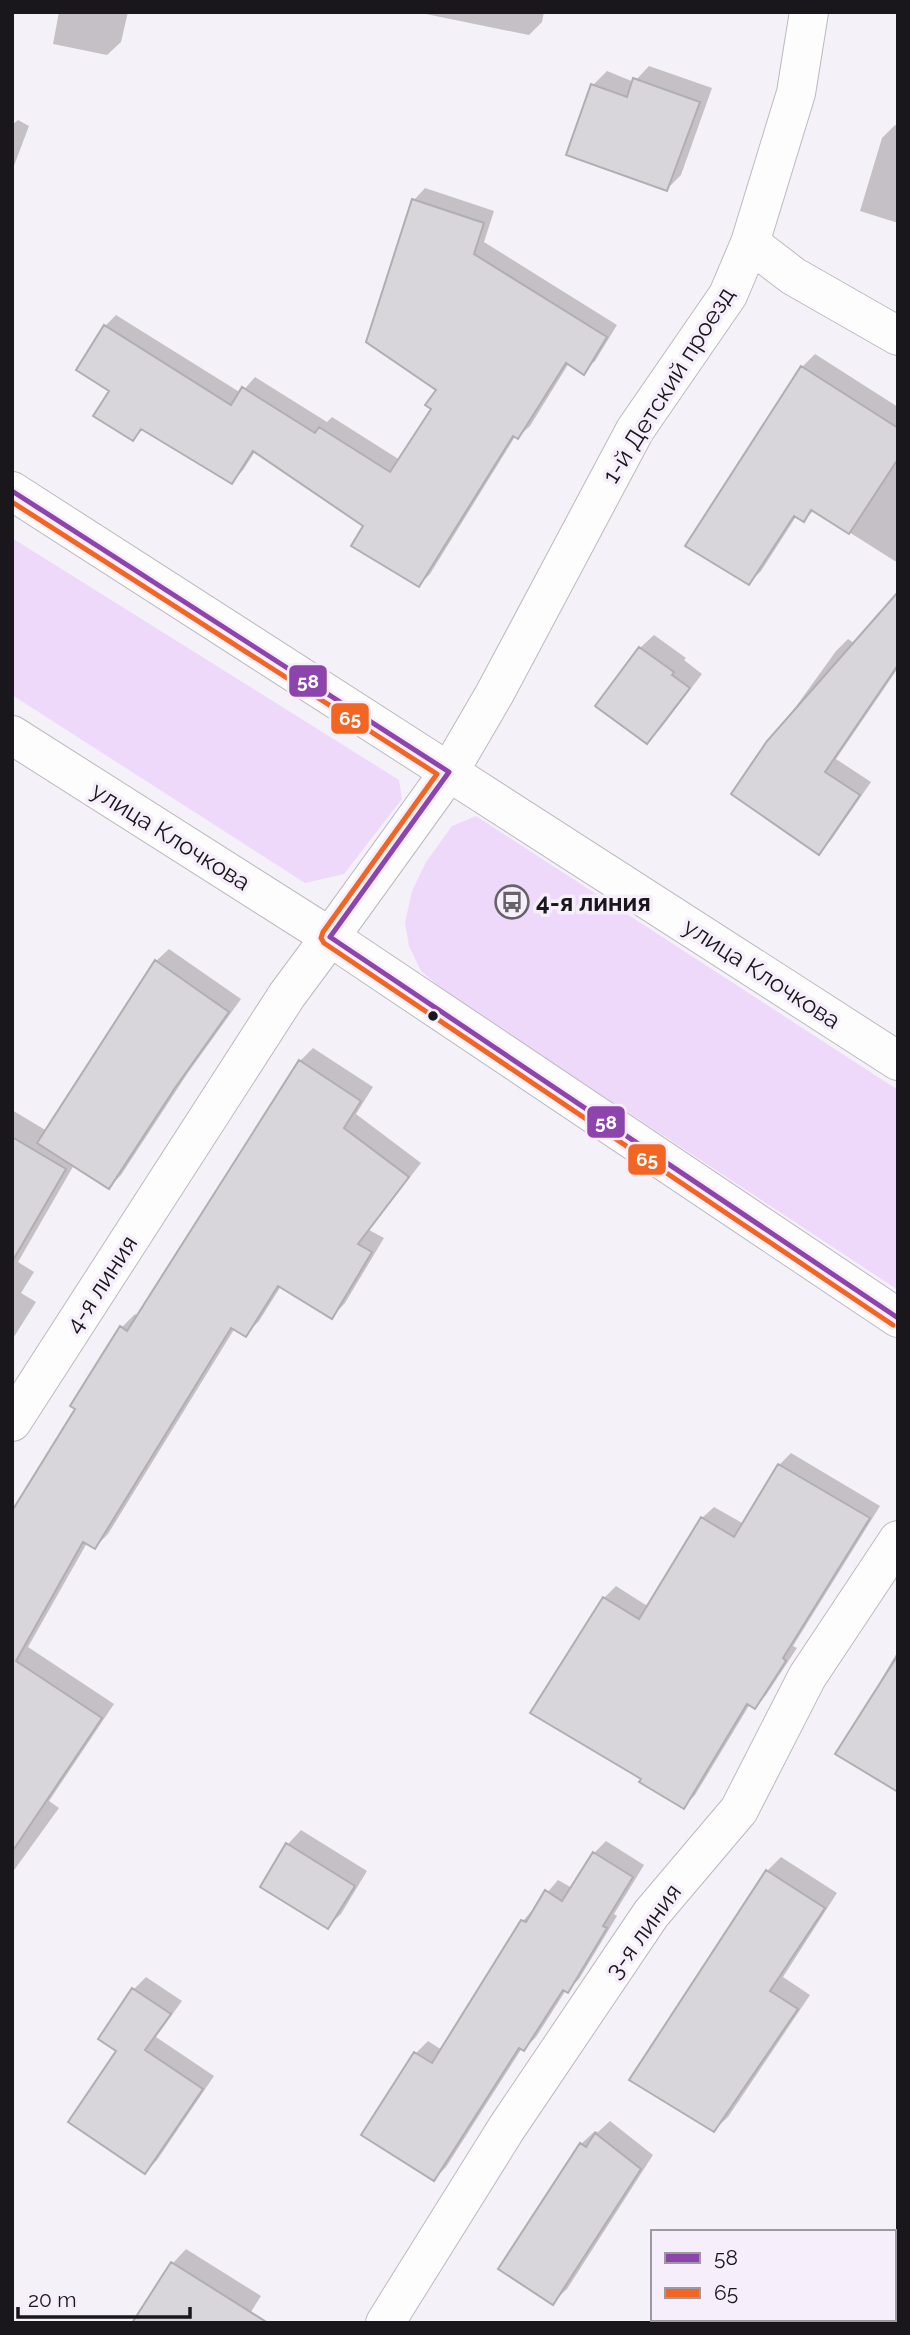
<svg xmlns="http://www.w3.org/2000/svg" width="910" height="2335" viewBox="0 0 910 2335" font-family="Raleway,sans-serif">
  <style>
    .green { fill: #eed9fb }
    .shadow { fill: #0003 }
    .building { fill: #d8d6da; stroke: #b1aeb3; stroke-width: 2 }
    .lines { fill: none; stroke-linecap: round; stroke-linejoin: round }
    .minor-casing { stroke: #bcb9be; stroke-width: 40 }
    .minor { stroke: #fefdfe; stroke-width: 38 }
    .bus-1-casing { stroke: #f6eefb; stroke-width: 10 }
    .bus-2-casing { stroke: #f6eefb; stroke-width: 10 }
    .bus-1 { stroke: #8e44ad; stroke-width: 5 }
    .bus-2 { stroke: #f26522; stroke-width: 5 }
    .bus-dot { fill: #19171b; stroke: #f6eefb; stroke-width: 2.5 }
    .labels { text-anchor: middle; dominant-baseline: central; stroke-width: 7; stroke-linejoin: round; paint-order: stroke }
    .street-label { font-size: 24px; fill: #19171b; stroke: #f6eefb }
    .poi-label { font-size: 24px; font-weight: bold; fill: #19171b; stroke: #f6eefb; text-anchor: start }
    .line-badge { stroke: #f6eefb; stroke-width: 2.5 }
    .badge-label { font-size: 19px; text-anchor: middle; font-weight: bold; fill: #fff }
  </style>
  <rect width="100%" height="100%" fill="#f5f1f8"/>
  <path class="green" d="M12,538L399,780L402,799L344,874L305,883L12,695Z
    M476,816L898,1090V1290L448,994L421,971L409,946L405,923L412,891L426,862L452,826Z"/>
  <path class="shadow" d="M59,12H128L121,42L107,55L53,44Z
    M416,12H544L542,22L529,35Z
    M649,66L712,88L681,175L667,189L593,85L607,71L634,82Z
    M18,120L29,126L12,171V125Z
    M895,125L898,126V223L860,211L882,138Z
    M425,188L494,211L484,242L617,325L595,361L583,372L569,363L530,426L518,437L516,435L430,574L419,585L365,526L256,450L243,470L232,482L144,428L133,439L112,390L105,326L116,315L241,393L255,377L327,422L332,417L400,460L434,408L438,389L414,200Z
    M815,354L898,407V563L814,510L804,520L797,515L761,571L749,583L802,367Z
    M654,635L686,658L684,660L702,674L661,728L647,742L640,648Z
    M848,639L896,671L836,759L871,782L831,840L819,853L733,794L836,651Z
    M169,949L241,999L187,1074L121,1175L109,1187L74,1165L18,1262L34,1272L21,1293L36,1302L12,1340V1110L47,1131L156,961Z
    M313,1048L373,1087L356,1114L421,1163L369,1230L384,1238L345,1303L332,1317L281,1286L259,1321L246,1334L235,1328L108,1534L95,1547L87,1543L28,1647L114,1704L49,1801L59,1808L12,1873V1511L77,1409L122,1327L135,1314L138,1316L300,1061Z
    M791,1453L880,1506L793,1646L797,1648L766,1695L755,1707L750,1704L695,1795L683,1807L643,1778L604,1598L616,1586L649,1607L702,1518L714,1507L744,1524L779,1465Z
    M898,1651V1773L883,1681L881,1680Z
    M301,1830L367,1871L341,1914L327,1927L288,1844Z
    M606,1841L644,1865L614,1914L617,1916L579,1979L567,1991L566,1990L536,2037L524,2049L522,2048L446,2167L434,2179L416,2053L428,2041L442,2050L523,1921L558,1880L572,1888L594,1853Z
    M781,1857L837,1893L783,1977L810,1995L728,2117L714,2130L767,1871Z
    M146,1977L182,2001L156,2037L214,2076L157,2160L145,2172L118,2050L134,1989Z
    M610,2121L653,2155L567,2289L553,2302L581,2144L595,2131L598,2132Z
    M186,2249L261,2296L244,2323L135,2321L173,2263Z"/>
  <path class="building" d="M633,78L700,102L667,191L566,155L591,84L627,97Z
    M412,199L484,223L474,254L607,337L584,375L566,363L518,439L513,436L419,587L351,546L363,526L253,451L232,484L141,429L133,441L93,416L109,391L76,370L104,325L231,405L242,387L315,433L319,427L390,472L431,409L425,405L436,390L366,342Z
    M801,366L898,428V459L849,534L811,510L804,522L794,516L749,585L685,546Z
    M898,592V665L825,772L860,795L819,855L731,794L767,741Z
    M639,647L674,672L672,675L690,688L647,744L595,706Z
    M155,960L229,1012L175,1088L109,1189L37,1143Z
    M299,1060L361,1101L344,1128L409,1177L358,1244L372,1252L332,1319L278,1286L246,1337L231,1328L95,1549L83,1542L16,1661L102,1718L12,1852V1511L75,1409L70,1406L120,1326L127,1331Z
    M12,1137L66,1169L12,1262Z
    M778,1464L870,1518L783,1658L786,1661L755,1709L747,1704L684,1809L639,1782L641,1779L530,1713L603,1597L639,1619L701,1517L734,1537Z
    M898,1655V1792L835,1754Z
    M286,1843L355,1886L328,1929L260,1887Z
    M593,1852L633,1877L603,1926L607,1928L568,1993L563,1990L524,2051L519,2048L434,2181L361,2135L414,2052L432,2063L521,1920L526,1922L545,1890L562,1901Z
    M766,1870L825,1908L770,1991L798,2009L714,2132L629,2080Z
    M132,1988L171,2014L145,2050L203,2089L145,2174L68,2122L116,2051L98,2039Z
    M595,2133L641,2169L553,2305L498,2269L580,2143L586,2147Z
    M171,2262L268,2323H132Z"/>
  <g class="lines">
    <defs>
      <path id="minor" d="M809,12L796,93L750,243L728,295L635,430L495,693L449,772L898,1061
        M750,243L793,276L898,336
        M12,491L449,772L330,937L898,1318
        M12,735L330,937L287,995L12,1422
        M385,2323L506,2129L651,1914L739,1810L807,1677L898,1540"/>
    </defs>
    <use href="#minor" class="minor-casing"/>
    <use href="#minor" class="minor"/>
    <defs>
      <path id="bus-1" d="M12,491L449,772L330,937L898,1318"/>
      <path id="bus-2" d="M12,502L437,774L323,932L321,938L324,943L893,1325"/>
    </defs>
    <use href="#bus-1" class="bus-1-casing"/>
    <use href="#bus-2" class="bus-2-casing"/>
    <use href="#bus-1" class="bus-1"/>
    <use href="#bus-2" class="bus-2"/>
  </g>
  <defs>
    <symbol id="bus-ring" viewBox="-11 -11 22 22"><circle r="9.5" fill="#f6eefb" stroke="#666368" stroke-width="1.5"/><path d="M-5-6H5V4H4V6H2V4H-2V6H-4V4H-5ZM-3.5-4V0h7V-4ZM-3.5 1.2v1.5H-2V1.2ZM2 1.2v1.5H3.5V1.2Z" fill="#666368"/></symbol>
  </defs>
  <g fill-rule="evenodd">
    <use href="#bus-ring" x="493" y="883" width="38" height="38"/>
  </g>
  <circle class="bus-dot" cx="433" cy="1016" r="6"/>
  <g class="labels">
    <g class="street-label">
      <text transform="translate(668 385) rotate(-58)">1-й Детский проезд</text>
      <text transform="translate(171 836) rotate(32)">улица Клочкова</text>
      <text transform="translate(762 973) rotate(33)">улица Клочкова</text>
      <text transform="translate(101 1284) rotate(-57)">4-я линия</text>
      <text transform="translate(643 1931) rotate(-54)">3-я линия</text>
    </g>
    <g class="poi-label">
      <text x="536" y="902">4-я линия</text>
    </g>
  </g>
  <g class="line-badge">
    <rect x="288" y="664" width="40" height="34" rx="7" fill="#8e44ad"/>
    <rect x="330" y="702" width="40" height="33" rx="7" fill="#f26522"/>
    <rect x="586" y="1105" width="40" height="34" rx="7" fill="#8e44ad"/>
    <rect x="627" y="1143" width="40" height="33" rx="7" fill="#f26522"/>
  </g>
  <g class="badge-label">
    <text x="308" y="688">58</text>
    <text x="350" y="725">65</text>
    <text x="606" y="1129">58</text>
    <text x="647" y="1166">65</text>
  </g>
  <rect width="910" height="2335" fill="none" stroke="#19171b" stroke-width="28"/>
  <rect x="651" y="2230" width="245" height="91" fill="#f6eefb" stroke="#9e98a1" stroke-width="2"/>
  <rect x="665" y="2253" width="35" height="10" fill="#8e44ad" stroke="#9e98a1" stroke-width="2"/>
  <text x="714" y="2265" font-size="21" fill="#19171b">58</text>
  <rect x="665" y="2288" width="35" height="10" fill="#f26522" stroke="#9e98a1" stroke-width="2"/>
  <text x="714" y="2300" font-size="21" fill="#19171b">65</text>
  <path d="M18 2307v10h172v-10" fill="none" stroke="#19171b" stroke-width="3.5"/>
  <text x="28" y="2307" font-size="21" fill="#19171b" stroke="#f6eefb" stroke-width="5" paint-order="stroke">20 m</text>
</svg>
